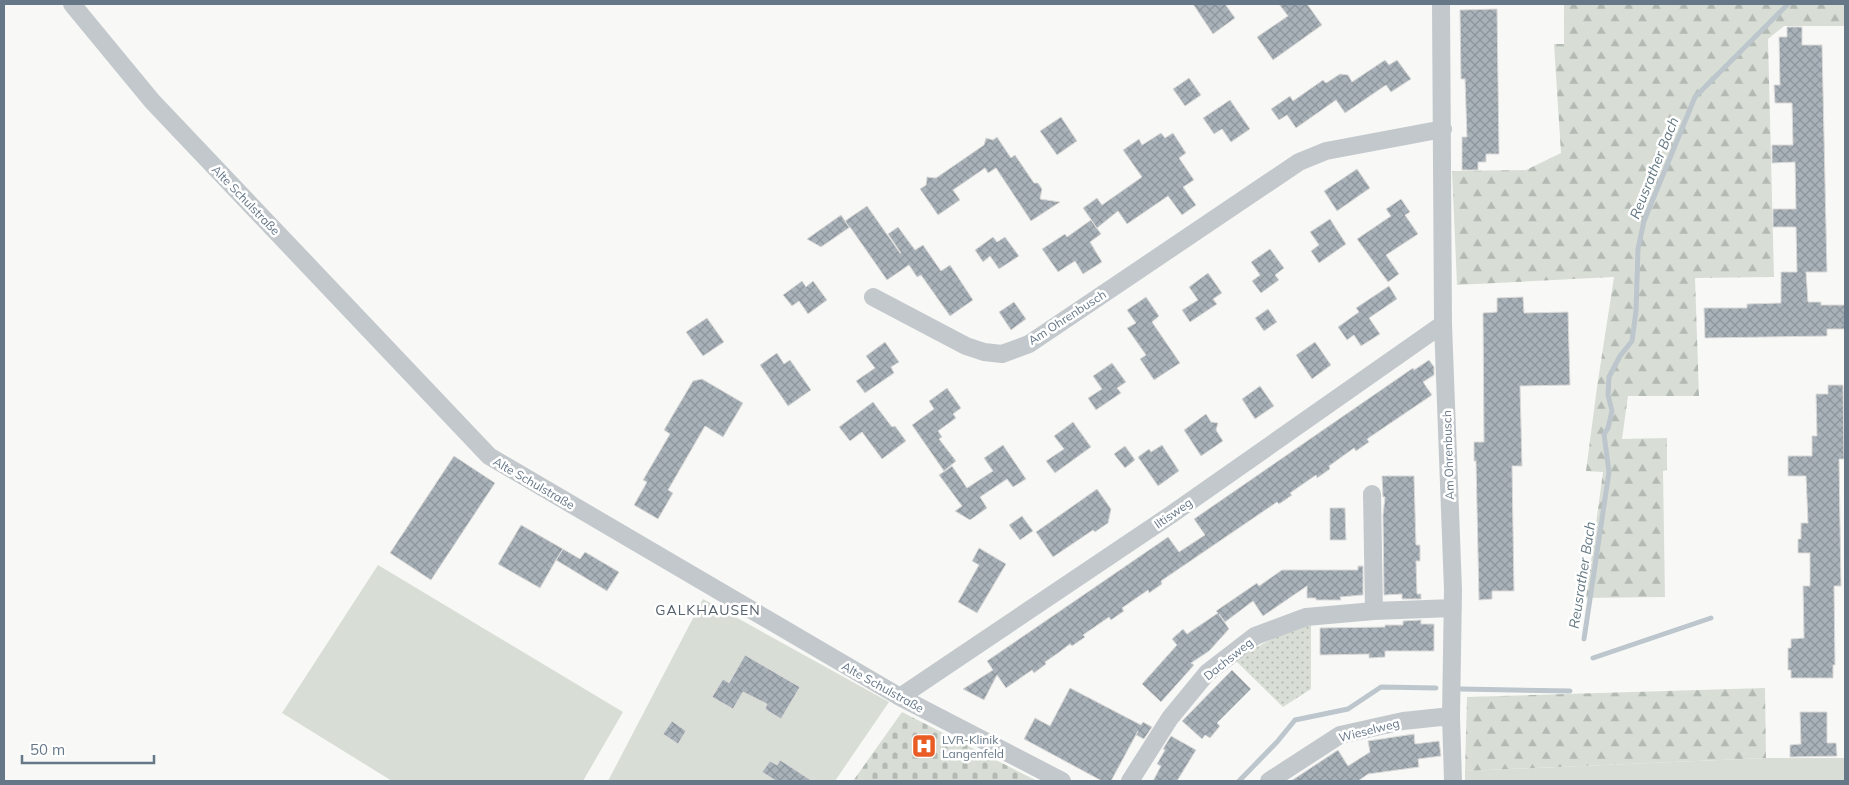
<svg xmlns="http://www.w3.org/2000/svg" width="1849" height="785" viewBox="0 0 1849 785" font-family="Mulish,sans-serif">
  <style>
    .green { fill: #d8ded5 }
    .forest { fill: url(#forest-firs) }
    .cemetery { fill: url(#cemetery-stones) }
    .park { fill: url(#park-dots) }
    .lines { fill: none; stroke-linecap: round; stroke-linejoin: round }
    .stream { stroke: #bcc6cc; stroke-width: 5 }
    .building { fill: url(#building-cross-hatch); stroke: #dadad8 }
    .minor { stroke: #c3c8cc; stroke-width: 18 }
    .labels { text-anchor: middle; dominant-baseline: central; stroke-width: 5; stroke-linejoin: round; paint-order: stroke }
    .street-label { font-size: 12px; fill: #678; stroke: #fff }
    .poi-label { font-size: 12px; fill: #678; stroke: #fff; text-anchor: start }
    .water-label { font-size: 14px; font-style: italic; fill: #637883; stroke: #fff }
    .neighbourhood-label { font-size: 14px; letter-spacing: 1px; fill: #55616d; stroke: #fff }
  </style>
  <defs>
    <pattern id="forest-firs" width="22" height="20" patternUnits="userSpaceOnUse" patternTransform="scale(1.25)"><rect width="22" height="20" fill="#d8ded5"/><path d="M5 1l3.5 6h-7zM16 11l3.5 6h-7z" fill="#b3b9b3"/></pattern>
    <pattern id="cemetery-stones" width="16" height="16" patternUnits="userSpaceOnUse" patternTransform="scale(1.25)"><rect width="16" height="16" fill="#d8ded5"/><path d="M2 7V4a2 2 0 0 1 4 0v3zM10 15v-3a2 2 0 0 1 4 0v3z" fill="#b3b9b3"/></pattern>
    <pattern id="park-dots" width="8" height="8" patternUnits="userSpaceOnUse" patternTransform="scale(1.25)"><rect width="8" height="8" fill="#d8ded5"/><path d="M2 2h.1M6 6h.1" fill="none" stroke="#b3b9b3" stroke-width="1.8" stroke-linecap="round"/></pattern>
    <pattern id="building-cross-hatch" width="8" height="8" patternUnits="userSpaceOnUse" patternTransform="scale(1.25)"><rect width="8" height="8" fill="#a9b1b9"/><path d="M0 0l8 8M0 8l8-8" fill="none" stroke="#8d959c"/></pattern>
  </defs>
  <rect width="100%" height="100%" fill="#f8f9f6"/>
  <path class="green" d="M378,565L623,712L583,781H392L282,713Z
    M703,599L889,702L835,781H608Z
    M1766,758H1845V781H1465V771Z"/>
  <path class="forest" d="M1564,4H1845V26H1784L1768,39L1774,277L1695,278L1699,396H1628L1622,439L1667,438V470L1663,471L1665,597L1586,598L1603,472L1586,471L1597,387L1614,277L1457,285L1452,171L1526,170L1561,153L1554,44H1564Z
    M1765,688L1766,758L1465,771L1467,697Z"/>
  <path class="cemetery" d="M902,712L1037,781H853Z"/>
  <path class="park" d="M1311,625V689L1283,707L1236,661C1259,644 1283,632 1311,625Z"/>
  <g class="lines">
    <path class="stream" d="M1584,639L1609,472L1604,434L1608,428L1612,411L1608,395L1609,377L1620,356L1632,341L1636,311L1638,249L1644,221L1695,97L1788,4
      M1593,658L1711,618
      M1461,689L1570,691
      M1239,781L1277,742L1295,720L1348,709L1381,687L1436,688"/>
  </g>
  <path class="building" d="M1193,4H1225L1235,18L1213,34Z
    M1279,4H1307L1322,25L1273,60L1257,37L1288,16Z
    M1497,9L1499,154H1486V162H1478V170H1462V137H1467L1465,79H1461L1460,10Z
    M1787,27H1802V45H1822L1827,272H1806L1808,302H1821V305H1845V329H1827V336L1705,338L1704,308H1747V304L1781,303V272H1797L1796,227H1773V209H1796L1795,162L1772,163V145H1793L1792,103H1775L1774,85H1780L1779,37H1787Z
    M1385,60L1389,65L1397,60L1411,79L1391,92L1386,85L1345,113L1336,100L1296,128L1287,115L1279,120L1271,109L1290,96L1293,101L1323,80L1326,83L1340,74L1348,75L1352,82Z
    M1189,78L1201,95L1185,106L1173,89Z
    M1230,100L1250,129L1231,142L1222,129L1214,134L1203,118Z
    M1061,117L1077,141L1057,155L1040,131Z
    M1161,133L1165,138L1173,133L1186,153L1179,158L1194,180L1183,187L1196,205L1182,215L1168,196L1127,224L1118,211L1097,228L1083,208L1097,198L1102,205L1142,177L1123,150L1139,139L1142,145Z
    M997,137L1011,158L1015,155L1034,183H1038L1042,189L1040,199L1060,202L1031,221L996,168L988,173L985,168L953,190L960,200L938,215L920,189L926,185L927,177L936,178L984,145L986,138L993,140Z
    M1357,169L1370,188L1337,211L1324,191Z
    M1401,199L1410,212L1405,215L1418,234L1386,255L1399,274L1388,282L1357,239L1391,216L1386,209Z
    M867,206L900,253H901L888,234L898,227L915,250L923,245L941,271L950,265L973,300L950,316L921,275L917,277L909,265L887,280L850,227L821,247L807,239L841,215L849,227L845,221Z
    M1330,219L1346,244L1319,263L1311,251L1319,245L1310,232Z
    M1091,220L1101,234L1090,242L1102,262L1083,274L1075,261L1058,272L1042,249L1065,234L1067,237Z
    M993,237L997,242L1005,237L1019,256L999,269L990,256L983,262L975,250Z
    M1270,249L1284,268L1275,275L1279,280L1261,293L1252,281L1260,275L1251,262Z
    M1208,273L1222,293L1213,299L1217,304L1190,322L1182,310L1198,300L1189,287Z
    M802,281L806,287L813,281L827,300L808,314L799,301L792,306L783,295Z
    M1389,286L1397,299L1369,318L1380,334L1361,346L1354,335L1347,340L1338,327L1359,312L1356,308Z
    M1146,297L1159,316L1152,322L1180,363L1154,380L1140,359L1146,355L1127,328L1136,323L1127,310Z
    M1523,297L1524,313L1568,312L1570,385L1520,386L1522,466H1512L1514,591H1492V599L1479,600L1476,461H1474V442H1484L1483,313L1497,312V298Z
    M1014,302L1026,319L1011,330L999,312Z
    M1268,309L1277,322L1264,331L1255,318Z
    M707,318L724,342L703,356L686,332Z
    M885,342L899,362L891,367L894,373L865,393L856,381L875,368L866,356Z
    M1315,342L1331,365L1312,379L1296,355Z
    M777,353L784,364L790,360L811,390L788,406L760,365Z
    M1429,360L1434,367V375L1423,382L1432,395L1367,439L1369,442L1356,451L1354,448L1329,466L1330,469L1317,478L1316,475L1290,493L1292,495L1285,500L1279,504L1277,502L1161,581L1162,584L1149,593L1148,590L1122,608L1124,611L1111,620L1109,617L1083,635L1085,637L1072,646L1070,644L1058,653L1045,662L1046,664L1034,673L1032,670L1006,688L997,675L984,700L963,689L993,670L987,661L1168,537L1179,552L1205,535L1194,519L1413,368L1414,370Z
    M1112,363L1126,382L1117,388L1121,393L1096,410L1088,398L1102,389L1093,376Z
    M702,379L743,403L723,437L705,426L668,490L673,493L658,519L634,505L647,482L643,480L670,434L664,430L693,381Z
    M1828,385H1843L1844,459H1839L1841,586H1834L1835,665H1833V678H1791V670H1788V648H1791V639L1804,638L1803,586H1810V553H1798V539H1801V523H1808L1806,476H1788V456H1812V436H1817L1816,394H1828Z
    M1260,386L1274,406L1255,419L1242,399Z
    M947,388L961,408L953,414L956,418L938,431L942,437L939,439L956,461L944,471L912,425L934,409L929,401Z
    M873,402L892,427L895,426L906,441L882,459L862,432L850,441L839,427Z
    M1206,414L1211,422L1218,423L1216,430L1223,441L1201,456L1184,430Z
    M1073,422L1091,447L1055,473L1046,461L1064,449L1054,436Z
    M1003,445L1026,479L1013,487L1007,479L980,497L987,508L970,520L955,511L962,506L939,475L952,466L967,488L993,471L984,458Z
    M1162,445L1179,471L1158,486L1138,457L1149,449L1151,452Z
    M1125,446L1135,460L1125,468L1114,454Z
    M454,456L495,483L431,580L390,553Z
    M1382,476H1414L1416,545H1420V561H1416L1417,594H1421V599H1402V594L1384,595L1383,515L1385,497H1383Z
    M1097,489L1111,509L1108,523L1095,532L1093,530L1053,557L1036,532Z
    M1330,508H1345L1346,540H1330Z
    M1022,516L1033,531L1020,540L1009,525Z
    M521,525L563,549L556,560L563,549L580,559L585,552L619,572L607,591L556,560L540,588L498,564Z
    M979,548L1006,564L977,613L958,602L979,565L972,561Z
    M1358,566H1363V595L1340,597L1341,600H1316V598H1307V586L1263,616L1253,601L1225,622L1219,614L1229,629L1209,651L1191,663L1194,665L1161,702L1142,684L1177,645L1172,639L1183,629L1187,634L1218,613L1216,611L1257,583L1259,586L1282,570H1358Z
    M1421,620V624H1434V651H1385V657L1369,658V654L1320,655V628L1385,627V625H1403V621Z
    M745,655L800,687L781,719L765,709L767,704L743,692L733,709L712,697L723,679L729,683Z
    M1232,670L1251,689L1217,723L1220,726L1210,738L1205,735L1202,739L1182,721Z
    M1070,688L1141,725L1143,722L1152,727L1144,739L1136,735L1138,731L1111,781H1102L1024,739L1035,718L1050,726Z
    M1800,712H1827V743H1836L1837,756L1790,757V745L1801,744Z
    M672,721L686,731L678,744L663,734Z
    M1414,734L1415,744L1439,741L1441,756L1418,759L1419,767L1368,774L1358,781H1291L1338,750L1348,766L1370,752L1368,741Z
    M1171,736L1196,750L1177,781H1153L1161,766L1157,764L1165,750L1163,749Z
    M780,760L788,765L812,781H776L762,772L770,761L777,765Z"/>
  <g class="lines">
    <path class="minor" d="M72,4L152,101L489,456L900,697L1062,781
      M1441,4L1443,324L1453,590L1451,716L1453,781
      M873,297L966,346L984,352L1002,354L1029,344L1299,162L1326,151L1443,129
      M1372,494L1374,611
      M900,697L1172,514L1443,324
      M1130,781L1170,718L1207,673L1255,636L1306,617L1374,611L1453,608
      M1269,781L1340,735L1403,721L1451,716"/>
  </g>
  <defs>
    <symbol id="hospital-square" viewBox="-11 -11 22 22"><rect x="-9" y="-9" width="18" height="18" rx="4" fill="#e95d25" stroke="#fff"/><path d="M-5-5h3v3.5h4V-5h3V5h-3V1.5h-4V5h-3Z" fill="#fff"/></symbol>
  </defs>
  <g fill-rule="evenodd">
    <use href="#hospital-square" x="910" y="732" width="28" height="28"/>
  </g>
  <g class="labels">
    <g class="street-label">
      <text transform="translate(246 200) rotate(46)">Alte Schulstraße</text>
      <text transform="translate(1067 317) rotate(-33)">Am Ohrenbusch</text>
      <text transform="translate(1448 455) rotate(-92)">Am Ohrenbusch</text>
      <text transform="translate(534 483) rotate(30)">Alte Schulstraße</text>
      <text transform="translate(1173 513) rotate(-35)">Iltisweg</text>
      <text transform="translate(1228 659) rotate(-39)">Dachsweg</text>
      <text transform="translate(883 687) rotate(29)">Alte Schulstraße</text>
      <text transform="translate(1369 730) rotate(-14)">Wieselweg</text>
    </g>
    <g class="poi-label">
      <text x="942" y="739">LVR-Klinik<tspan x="942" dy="14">Langenfeld</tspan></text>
    </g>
    <g class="water-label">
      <text transform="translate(1654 168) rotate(-68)">Reusrather Bach</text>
      <text transform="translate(1582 575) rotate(-81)">Reusrather Bach</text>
    </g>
    <g class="neighbourhood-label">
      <text x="708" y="610">GALKHAUSEN</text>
    </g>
  </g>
  <rect width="1849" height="785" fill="none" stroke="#667788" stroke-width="10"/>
  <path d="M22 755v8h132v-8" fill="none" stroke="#667788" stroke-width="2.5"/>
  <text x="30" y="755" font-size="15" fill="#667788" stroke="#ffffff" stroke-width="4" paint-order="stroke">50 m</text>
</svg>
